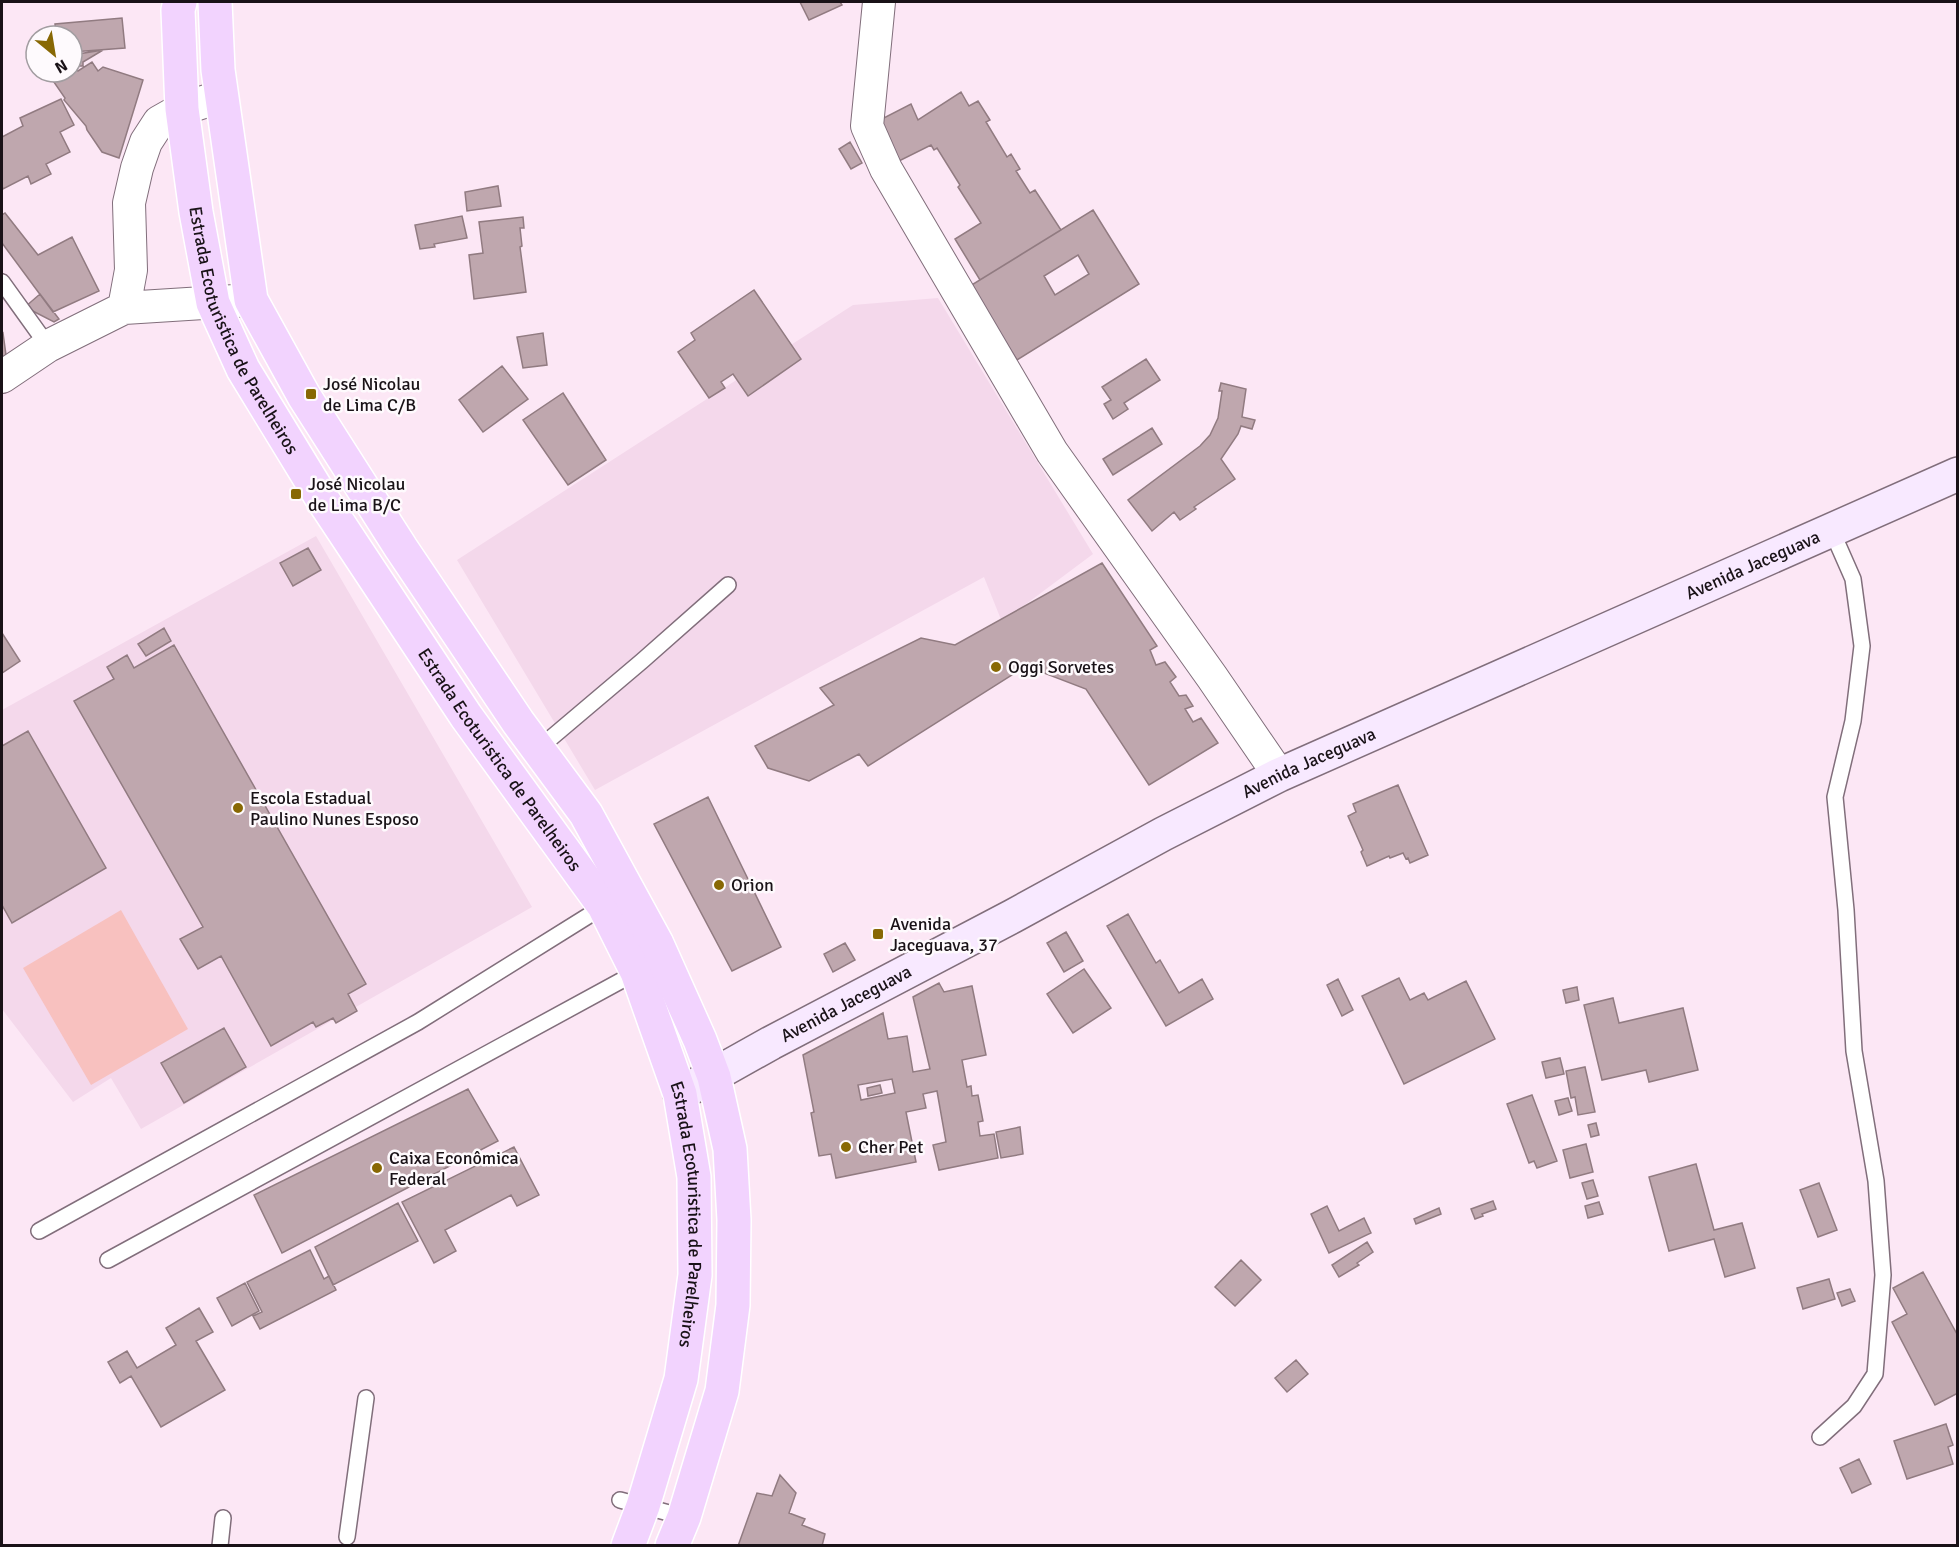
<svg xmlns="http://www.w3.org/2000/svg" width="1959" height="1547" viewBox="0 0 1959 1547" font-family="Signika,sans-serif">
  <style>
    .built { fill: #f4d8eb }
    .green { fill: #f8c1bf }
    .building { fill: #bfa7ae; stroke: #917b81; stroke-width: 1.5; fill-rule: evenodd }
    .lines { fill: none; stroke-linecap: round; stroke-linejoin: round }
    .service-casing { stroke: #816e7b; stroke-width: 18 }
    .minor-casing { stroke: #816e7b; stroke-width: 34 }
    .secondary-casing { stroke: #816e7b; stroke-width: 36 }
    .primary-casing { stroke: #fff; stroke-width: 36 }
    .service { stroke: #fff; stroke-width: 15 }
    .minor { stroke: #fff; stroke-width: 32 }
    .secondary { stroke: #f8e9ff; stroke-width: 33 }
    .primary { stroke: #f2d3fe; stroke-width: 33 }
    .poi-dot { fill: #886804; stroke: #fefafd; stroke-width: 2 }
    .labels { text-anchor: middle; dominant-baseline: central; stroke-width: 5; stroke-linejoin: round; paint-order: stroke }
    .street-label { font-size: 18px; fill: #191217; stroke: #fefafd }
    .poi-label { font-size: 18px; fill: #191217; stroke: #fefafd; text-anchor: start }
  </style>
  <rect width="100%" height="100%" fill="#fce7f5"/>
  <path class="built" d="M938,298L1093,554L1002,622L984,577L595,790L457,560L853,305Z
    M316,536L532,907L141,1129L111,1078L73,1102L2,1009V710Z"/>
  <path class="green" d="M121,910L188,1029L91,1085L23,968Z"/>
  <path class="building" d="M800,2H840L842,5L809,20Z
    M122,18L125,48L72,52V36H56L55,24Z
    M103,50L83,62V66H74L78,71L92,62L98,71L103,67L143,80L119,158L102,152L87,130L86,126L64,100L65,98L47,72H72V55Z
    M961,92L969,106L978,101L990,120L986,122L1007,157L1011,154L1020,169L1016,171L1030,193L1035,190L1061,230L980,280L955,239L981,223L958,187L960,185L937,148L934,150L931,145L889,166L870,125L911,104L918,120Z
    M61,99L74,125L60,132L70,152L46,164L51,174L31,184L28,176L3,189L2,186V137L23,126L20,118Z
    M850,142L862,163L851,169L839,149Z
    M498,186L501,206L467,211L465,192Z
    M1093,210L1139,284L1017,360L970,286ZM1078,255L1089,274L1055,295L1044,276Z
    M5,213L38,255L72,237L99,291L53,312L2,243V215Z
    M462,216L467,238L434,244L435,247L420,249L415,225Z
    M523,217L524,228H520L522,246L520,247L526,292L474,299L469,255L483,253L479,222Z
    M754,290L801,359L748,396L733,374L721,382L725,388L709,398L678,352L695,340L691,333Z
    M40,294L59,319L54,322L25,307Z
    M3,333L6,355L2,358V334Z
    M543,333L547,365L523,368L517,337Z
    M1146,359L1160,380L1124,403L1128,409L1113,419L1104,404L1111,400L1102,387Z
    M502,366L528,399L483,432L459,400Z
    M1221,383L1246,389L1242,417L1255,420L1252,429L1241,426L1238,434L1221,459L1235,479L1194,507L1196,509L1180,520L1174,512L1152,531L1128,500L1200,446L1210,435L1218,418L1222,391H1219Z
    M563,393L606,460L568,485L523,420Z
    M1152,428L1162,444L1113,475L1103,459Z
    M308,548L321,570L293,586L280,563Z
    M1102,563L1157,646L1150,650L1156,665L1165,662L1176,677L1170,682L1179,696L1186,695L1193,706L1185,709L1193,722L1201,718L1218,743L1149,785L1086,689L1026,666L868,766L859,754L809,781L768,768L755,746L834,705L820,688L921,638L955,645Z
    M164,628L171,641L146,656L138,644Z
    M2,633L20,661L2,673Z
    M174,645L366,984L348,994L357,1011L336,1023L333,1018L316,1027L313,1022L271,1046L221,956L198,969L180,939L203,927L74,701L114,679L107,667L127,655L134,668Z
    M28,731L106,868L12,923L2,905V746Z
    M1398,785L1428,855L1410,863L1408,858L1406,859L1403,853L1390,858L1389,856L1367,866L1361,852L1363,850L1348,816L1356,812L1353,804Z
    M708,797L781,947L732,971L654,824Z
    M1128,914L1156,963L1160,960L1179,993L1202,979L1213,999L1166,1026L1107,926Z
    M1066,932L1083,961L1064,972L1047,943Z
    M845,943L855,960L833,972L824,954Z
    M1084,969L1111,1008L1073,1033L1047,994Z
    M1399,978L1410,1000L1424,993L1428,1000L1466,981L1495,1039L1404,1084L1362,996Z
    M1338,979L1353,1010L1342,1016L1327,985Z
    M939,983L944,992L972,986L986,1055L962,1060L967,1087L971,1086L972,1096L978,1095L983,1121L978,1122L980,1136L994,1134L998,1158L939,1170L933,1145L946,1142L937,1091L923,1094L926,1108L906,1112L916,1162L836,1178L831,1154L819,1156L811,1113L814,1112L803,1055L883,1013L888,1039L907,1036L913,1072L930,1069L913,997ZM892,1079L895,1093L861,1100L858,1085Z
    M1577,987L1579,1000L1566,1003L1563,990Z
    M1613,998L1619,1023L1683,1008L1698,1070L1649,1082L1646,1070L1602,1080L1584,1005Z
    M224,1028L246,1067L184,1103L161,1063Z
    M1560,1058L1564,1074L1546,1078L1542,1062Z
    M1585,1067L1595,1112L1578,1115L1575,1097L1571,1098L1566,1071Z
    M880,1085L882,1093L868,1096L867,1088Z
    M468,1089L498,1141L282,1253L254,1195Z
    M1532,1095L1557,1161L1537,1168L1534,1161L1529,1163L1507,1104Z
    M1568,1098L1572,1111L1559,1115L1555,1101Z
    M1596,1123L1599,1135L1591,1137L1588,1125Z
    M1020,1127L1023,1154L1001,1158L996,1132Z
    M1586,1144L1593,1172L1570,1178L1563,1150Z
    M514,1147L539,1195L517,1206L511,1195L445,1230L456,1251L434,1263L402,1202Z
    M1696,1164L1714,1230L1742,1223L1755,1268L1725,1277L1714,1239L1669,1251L1649,1177Z
    M1593,1180L1598,1196L1587,1199L1582,1183Z
    M1819,1183L1837,1230L1818,1237L1800,1190Z
    M1493,1201L1496,1209L1482,1214L1483,1216L1475,1219L1471,1209Z
    M1599,1202L1603,1214L1588,1218L1585,1206Z
    M398,1203L418,1241L333,1285L315,1247Z
    M1327,1206L1339,1231L1364,1218L1371,1233L1329,1253L1311,1214Z
    M1439,1208L1441,1214L1416,1224L1414,1219Z
    M1367,1242L1373,1252L1357,1263L1359,1265L1339,1277L1332,1265Z
    M310,1250L324,1279L329,1276L336,1290L260,1329L253,1316L262,1312L247,1282Z
    M1241,1260L1261,1280L1235,1306L1215,1287Z
    M1923,1272L1958,1336V1393L1935,1405L1892,1322L1907,1314L1893,1288Z
    M1829,1279L1835,1299L1803,1309L1797,1288Z
    M245,1283L259,1311L232,1326L217,1298Z
    M1850,1289L1855,1301L1842,1306L1837,1293Z
    M199,1308L213,1332L196,1341L225,1390L161,1427L131,1376L120,1383L108,1362L127,1351L137,1368L176,1345L166,1328Z
    M1296,1360L1308,1374L1287,1392L1275,1378Z
    M1946,1424L1953,1445L1948,1447L1953,1464L1907,1479L1894,1441Z
    M1859,1459L1871,1484L1852,1493L1840,1468Z
    M780,1475L796,1493L789,1513L805,1519L802,1525L825,1534L822,1546H738L757,1493L772,1496Z"/>
  <g class="lines">
    <defs>
      <path id="service" d="M2,282L48,346
        M538,749L642,661L728,585
        M39,1231L418,1022L604,906
        M108,1260L637,972
        M1820,1437L1854,1406L1875,1374L1883,1275L1876,1181L1854,1051L1846,910L1835,797L1853,721L1862,646L1853,579L1831,529
        M620,1500L684,1517
        M347,1537L366,1398
        M220,1546L223,1518"/>
      <path id="minor" d="M879,2L867,126L886,169L1052,452L1212,677L1279,775
        M124,308L131,270L129,203L137,168L146,142L159,122L182,109L222,96
        M2,377L48,346L124,308L251,300"/>
      <g id="secondary">
        <path id="s1" d="M680,1094L771,1043L1013,916L1163,834L1279,775L1958,474"/>
      </g>
      <g id="primary">
        <path id="s2" d="M180,2L178,10L182,109L196,212L213,303L243,369L323,500L466,716L604,906L637,972L680,1094L694,1177L695,1275L681,1379L643,1506L628,1546"/>
        <path d="M215,2L218,70L251,300L304,396L401,548L518,722L586,814L657,944L700,1040L714,1077L730,1149L734,1220L733,1305L722,1391L684,1517L672,1546"/>
      </g>
    </defs>
    <use href="#service" class="service-casing"/>
    <use href="#minor" class="minor-casing"/>
    <use href="#secondary" class="secondary-casing"/>
    <use href="#primary" class="primary-casing"/>
    <use href="#service" class="service"/>
    <use href="#minor" class="minor"/>
    <use href="#secondary" class="secondary"/>
    <use href="#primary" class="primary"/>
  </g>
  <g class="poi-dot">
    <rect x="305" y="388" width="12" height="12" rx="3"/>
    <rect x="290" y="488" width="12" height="12" rx="3"/>
    <circle cx="996" cy="667" r="6"/>
    <circle cx="238" cy="808" r="6"/>
    <circle cx="719" cy="885" r="6"/>
    <rect x="872" y="928" width="12" height="12" rx="3"/>
    <circle cx="846" cy="1147" r="6"/>
    <circle cx="377" cy="1168" r="6"/>
  </g>
  <g class="labels">
    <g class="street-label">
      <text stroke="none"><textPath href="#s2" startOffset="340">Estrada Ecoturistica de Parelheiros</textPath></text>
      <text stroke="none"><textPath href="#s1" startOffset="1197">Avenida Jaceguava</textPath></text>
      <text stroke="none"><textPath href="#s2" startOffset="844">Estrada Ecoturistica de Parelheiros</textPath></text>
      <text stroke="none"><textPath href="#s1" startOffset="711">Avenida Jaceguava</textPath></text>
      <text stroke="none"><textPath href="#s1" startOffset="189">Avenida Jaceguava</textPath></text>
      <text stroke="none"><textPath href="#s2" startOffset="1348">Estrada Ecoturistica de Parelheiros</textPath></text>
    </g>
    <g class="poi-label">
      <text x="323" y="384">José Nicolau<tspan x="323" dy="21">de Lima C/B</tspan></text>
      <text x="308" y="484">José Nicolau<tspan x="308" dy="21">de Lima B/C</tspan></text>
      <text x="1008" y="667">Oggi Sorvetes</text>
      <text x="250" y="798">Escola Estadual<tspan x="250" dy="21">Paulino Nunes Esposo</tspan></text>
      <text x="731" y="885">Orion</text>
      <text x="890" y="924">Avenida<tspan x="890" dy="21">Jaceguava, 37</tspan></text>
      <text x="858" y="1147">Cher Pet</text>
      <text x="389" y="1158">Caixa Econômica<tspan x="389" dy="21">Federal</tspan></text>
    </g>
  </g>
  <rect width="1959" height="1547" fill="none" stroke="#191217" stroke-width="6"/>
  <g transform="translate(54 54) rotate(150)"><circle r="28" fill="#fefafd" stroke="#a29da1" stroke-width="1.5"/>
  <path d="M0-4.5L10 22L0 15L-10 22Z" fill="#886804"/>
  <text y="-9" font-size="16" font-weight="bold" text-anchor="middle" fill="#191217">N</text>
  </g>
</svg>
